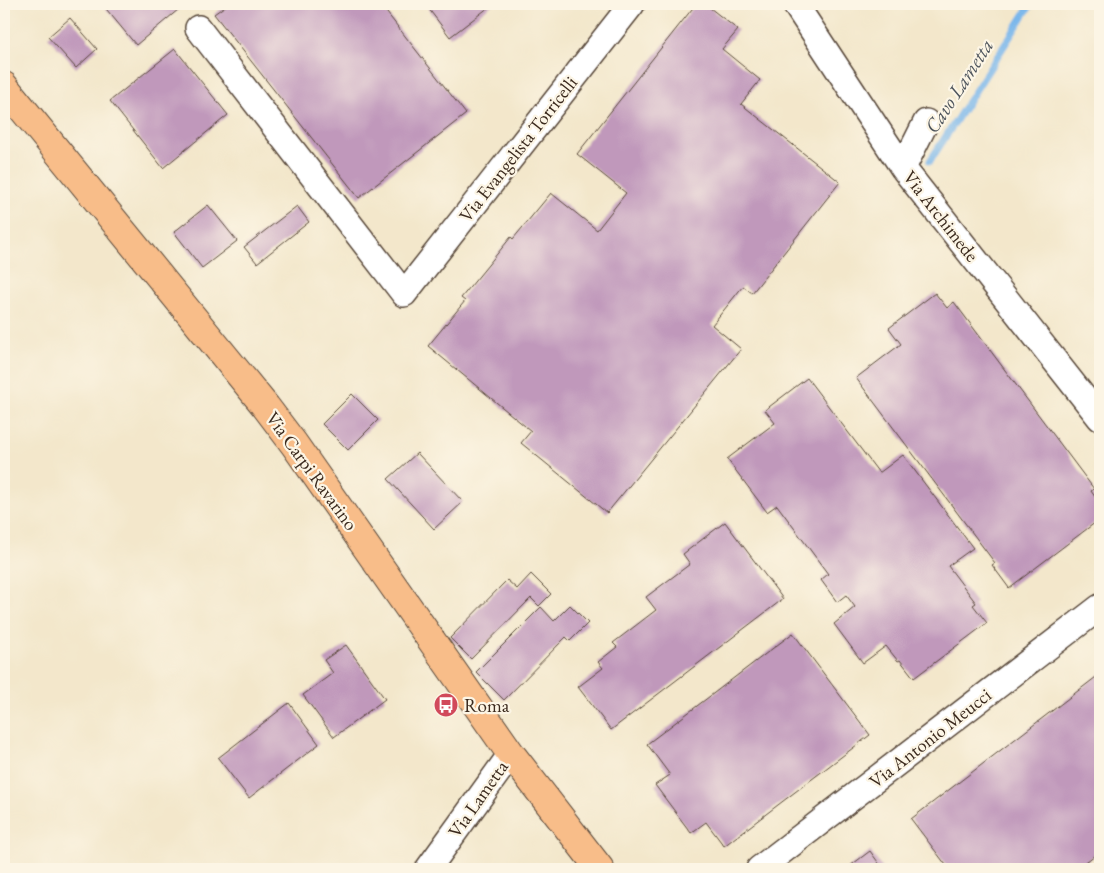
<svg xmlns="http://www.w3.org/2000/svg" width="1104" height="873" viewBox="0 0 1104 873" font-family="'EB Garamond',serif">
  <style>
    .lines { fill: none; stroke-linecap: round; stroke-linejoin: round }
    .stream { stroke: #78b6eb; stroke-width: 7 }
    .building { fill: #c098bb }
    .minor-casing { stroke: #574638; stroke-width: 28 }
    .major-casing { stroke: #574638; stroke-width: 30 }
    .minor { stroke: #fff; stroke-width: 25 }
    .major { stroke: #f8bd89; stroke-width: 28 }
    .labels { text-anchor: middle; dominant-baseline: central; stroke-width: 4.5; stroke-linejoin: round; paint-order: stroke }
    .street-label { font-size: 19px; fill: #3b2a1e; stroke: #fcf5e5 }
    .poi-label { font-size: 19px; fill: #3b2a1e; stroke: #fcf5e5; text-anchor: start }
    .water-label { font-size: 20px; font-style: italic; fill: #4d545c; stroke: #fcf5e5 }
  </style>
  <rect width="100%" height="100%" fill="#fcf5e5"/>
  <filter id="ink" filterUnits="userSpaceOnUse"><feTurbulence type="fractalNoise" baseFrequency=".02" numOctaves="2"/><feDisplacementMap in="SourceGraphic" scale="10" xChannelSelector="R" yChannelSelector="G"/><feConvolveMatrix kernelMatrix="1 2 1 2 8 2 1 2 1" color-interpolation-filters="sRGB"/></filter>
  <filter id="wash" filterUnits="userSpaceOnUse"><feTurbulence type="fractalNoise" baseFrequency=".0096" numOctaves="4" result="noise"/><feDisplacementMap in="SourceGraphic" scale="20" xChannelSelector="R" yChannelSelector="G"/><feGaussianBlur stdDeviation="1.12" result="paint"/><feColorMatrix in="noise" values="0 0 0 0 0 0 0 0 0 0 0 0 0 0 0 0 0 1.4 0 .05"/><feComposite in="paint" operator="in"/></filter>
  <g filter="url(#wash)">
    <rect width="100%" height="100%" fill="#f3e7cb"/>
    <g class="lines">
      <path class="stream" d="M930,161L1031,4"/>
    </g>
    <g id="blocks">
      <path class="building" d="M102,4H185L136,45Z
        M228,4H380L466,114L359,198L214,14Z
        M425,4H493L450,37Z
        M696,4H705L738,30L722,49L760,80L741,104L840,182L752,293L743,286L712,325L741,349L607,513L521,443L531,431L428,346L465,301L461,298L511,237L513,239L551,193L597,230L626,193L577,154Z
        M70,18L97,49L76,68L48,37Z
        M175,49L228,115L163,168L110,101Z
        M208,205L237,241L202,268L174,232Z
        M297,206L309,222L257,263L244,247Z
        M935,293L947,308L954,302L1094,489L1091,491L1100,504V519L1009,588L992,565L995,563L856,378L901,344L889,328Z
        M807,378L879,473L903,455L973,548L948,566L976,603L973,605L987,623L914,678L900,660L898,661L886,646L863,663L834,624L855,607L846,595L837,602L821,580L828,574L777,505L767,512L727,459L775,423L765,410Z
        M352,394L378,420L348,450L322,424Z
        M417,453L463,502L434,529L388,479Z
        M725,522L783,599L611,730L578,687L603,668L598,662L617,647L613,643L656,610L646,597L690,564L683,554Z
        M531,574L551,594L539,606L531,598L471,659L450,638L507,580L517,589Z
        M570,605L588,623L570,641L566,637L504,700L476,672L541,607L554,621Z
        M793,633L870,735L724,846L706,822L691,833L655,785L670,775L647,744Z
        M346,645L385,699L334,737L303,695L333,673L324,660Z
        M1100,674V851L1077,869H949L911,819Z
        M289,703L319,744L249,798L218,758Z
        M870,851L883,869H846Z"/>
    </g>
  </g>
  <g filter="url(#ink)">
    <use href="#blocks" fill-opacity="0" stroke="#574638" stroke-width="1"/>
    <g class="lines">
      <defs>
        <path id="minor" d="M795,4L903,168L1100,418
          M198,28L404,294L632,4
          M903,168L926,122
          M428,869L511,754
          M759,869L1100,607"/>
        <path id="major" d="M4,86L266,407L294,444L511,754L600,869"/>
      </defs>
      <use href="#minor" class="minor-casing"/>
      <use href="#major" class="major-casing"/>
      <use href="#minor" class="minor"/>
      <use href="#major" class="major"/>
    </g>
  </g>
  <defs>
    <symbol id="bus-disc" viewBox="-11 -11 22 22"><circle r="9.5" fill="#d1495b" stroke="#fcf5e5"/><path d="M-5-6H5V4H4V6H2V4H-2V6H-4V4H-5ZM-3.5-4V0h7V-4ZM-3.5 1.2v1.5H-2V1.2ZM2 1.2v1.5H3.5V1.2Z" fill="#fff"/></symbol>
  </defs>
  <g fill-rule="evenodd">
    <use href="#bus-disc" x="432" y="691" width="28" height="28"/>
  </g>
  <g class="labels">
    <g class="street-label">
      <text transform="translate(518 149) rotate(-52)">Via Evangelista Torricelli</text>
      <text transform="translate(941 216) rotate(52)">Via Archimede</text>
      <text transform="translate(312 471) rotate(54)">Via Carpi Ravarino</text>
      <text transform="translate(930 738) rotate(-38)">Via Antonio Meucci</text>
      <text transform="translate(478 799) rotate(-55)">Via Lametta</text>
    </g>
    <g class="poi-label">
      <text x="464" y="705">Roma</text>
    </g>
    <g class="water-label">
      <text transform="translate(959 86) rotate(-57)">Cavo Lametta</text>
    </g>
  </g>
  <rect width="1104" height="873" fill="none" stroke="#fcf5e5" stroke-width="20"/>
</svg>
